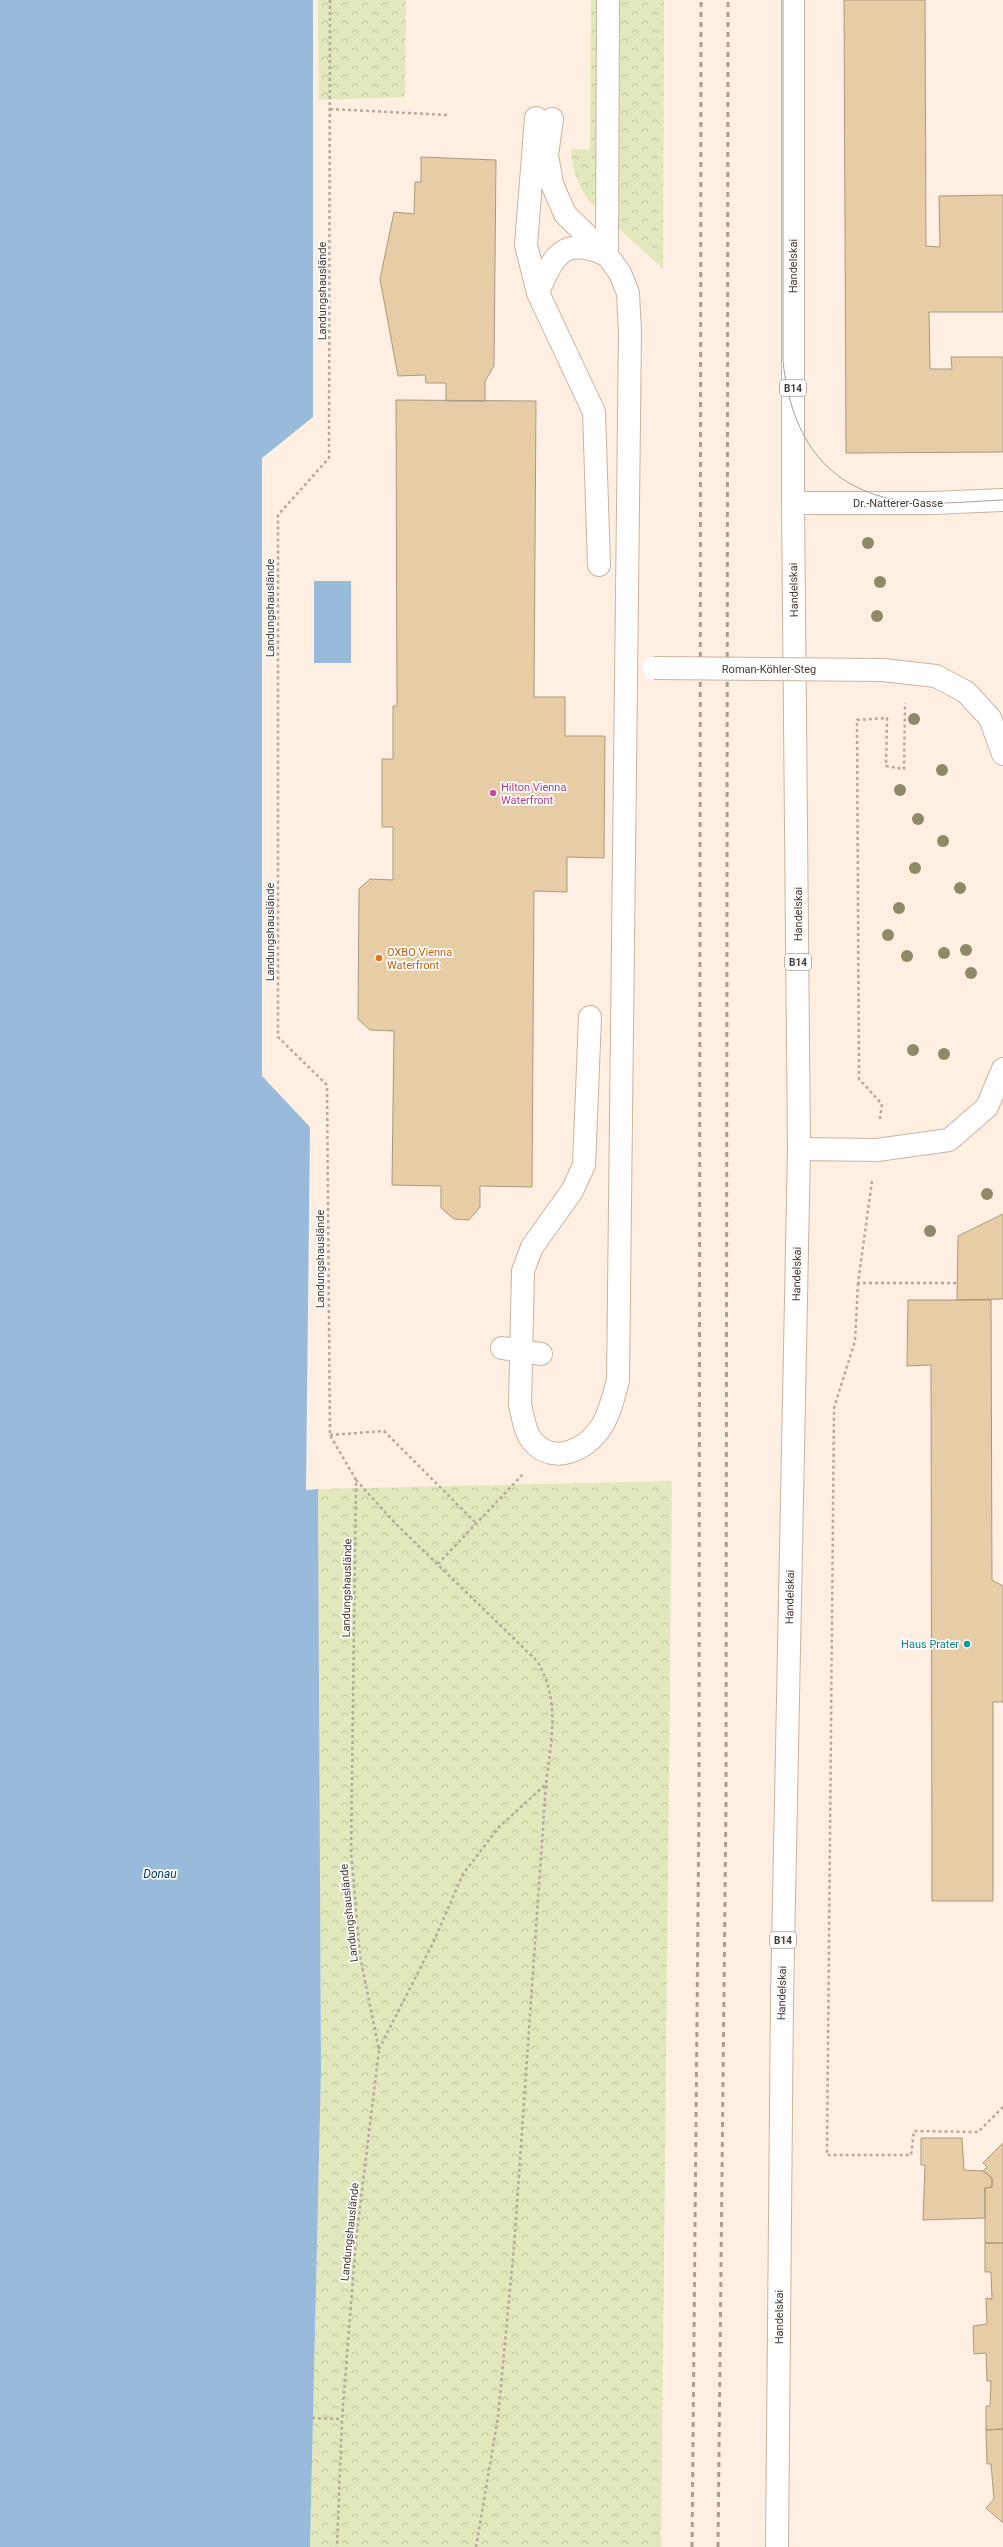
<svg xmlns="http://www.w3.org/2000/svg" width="1003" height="2547" viewBox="0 0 1003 2547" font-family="Roboto,sans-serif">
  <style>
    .park { fill: url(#park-crowns) }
    .water { fill: #98bbdb }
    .building { fill: #e6cda6; stroke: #a9997f }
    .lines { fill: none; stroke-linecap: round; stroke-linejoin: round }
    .lane-casing { stroke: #cbb39e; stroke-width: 24 }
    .street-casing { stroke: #cbb39e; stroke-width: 24 }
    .primary-casing { stroke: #cbb39e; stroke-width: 24 }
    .path { stroke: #b6a99d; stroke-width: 2.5; stroke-dasharray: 3 3; stroke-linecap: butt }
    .lane { stroke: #fff; stroke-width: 22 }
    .street { stroke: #fff; stroke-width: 22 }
    .primary { stroke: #fff; stroke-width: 22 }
    .tram { stroke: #ab9d92; stroke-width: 1 }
    .rail { stroke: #ab9d92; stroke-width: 3; stroke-dasharray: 5 5; stroke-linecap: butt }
    .lane-bridge-casing { stroke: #cbb39e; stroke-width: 24; stroke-linecap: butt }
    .lane-bridge { stroke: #fff; stroke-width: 22 }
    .tree { fill: #8e8966 }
    .hotel-dot { fill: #d1479c; stroke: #fff; stroke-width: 1.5 }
    .food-dot { fill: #e8710a; stroke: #fff; stroke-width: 1.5 }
    .culture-dot { fill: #0f9aa8; stroke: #fff; stroke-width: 1.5 }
    .labels { text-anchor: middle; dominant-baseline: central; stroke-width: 3.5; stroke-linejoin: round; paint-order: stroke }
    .shield { fill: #fff; stroke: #7c756f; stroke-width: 1 }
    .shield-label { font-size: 10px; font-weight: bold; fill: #443a31 }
    .street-label { font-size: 11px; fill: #443a31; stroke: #fff }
    .hotel-label { font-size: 11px; fill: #b23c85; stroke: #fff; text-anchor: start }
    .food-label { font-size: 11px; fill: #c56008; stroke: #fff; text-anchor: start }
    .culture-label { font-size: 11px; fill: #0d838f; stroke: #fff; text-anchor: end }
    .water-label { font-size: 12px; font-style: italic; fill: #003b63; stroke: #fff }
  </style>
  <defs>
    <pattern id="park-crowns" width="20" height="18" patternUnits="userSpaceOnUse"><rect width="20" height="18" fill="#e1e8bc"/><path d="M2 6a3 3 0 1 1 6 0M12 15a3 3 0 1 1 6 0" fill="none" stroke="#c2c8a2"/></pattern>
  </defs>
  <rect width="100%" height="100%" fill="#ffefe2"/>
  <path class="park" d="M318,0H406L405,97L319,100Z
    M591,0H664L663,269L588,200C577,184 572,169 571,149L590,150Z
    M672,1481L661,2547H310L321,2070L318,1489Z"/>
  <path class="water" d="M0,0H313V417L262,458V1076L310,1127L306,1490L318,1489L321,2070L310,2547H0Z
    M314,581H351V663H314Z"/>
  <path class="building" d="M844,0H925L926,246L940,247L939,196L1003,195V312H929L930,369H952L951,357H1003V452L846,453Z
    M421,157L496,160L494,366L485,381V401H446V383H426L425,375L398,376L380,279L394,212L414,214L415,182H421Z
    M396,400L536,401L534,697H565V736H605L604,858L567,857V892L534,891L532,1187L480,1186V1207L469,1220L454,1219L441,1208V1186L392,1185L394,1031L370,1030L358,1019L359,889L370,879L393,880V827H382V759H393V706H397Z
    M1003,1214V1299L957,1300L958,1236Z
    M908,1300H991L992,1580L1003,1586V1702H993V1901H932L931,1365L907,1366Z
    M921,2138H962L964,2170L983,2171L992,2178V2187L985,2188V2218L923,2220L925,2165H921Z
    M1003,2143V2243H985V2188L992,2187V2178L983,2171L987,2167L983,2163Z
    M985,2243H1003V2429L986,2430V2406H990L991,2381H987L986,2353L974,2354L973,2326L987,2324L986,2298L992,2299L991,2272H985Z
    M1003,2429V2523L986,2508L994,2499L991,2464H987L986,2430Z"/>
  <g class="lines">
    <defs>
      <path id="lane" d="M536,118L526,245L538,293
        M552,119L547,155L552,184L565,214L607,255L620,273L628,293L630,332L618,1380C614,1396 610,1412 602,1426C587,1449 555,1466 533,1442C525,1433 523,1417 520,1405L523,1271L532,1247L572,1191L584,1165L590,1017
        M607,255L608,0
        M599,565L594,412L538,293C552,257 563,236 604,254
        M883,670L936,676L966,692L990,718L1003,754
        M799,1149L877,1150L949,1140L987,1107L1003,1069
        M502,1348L541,1354"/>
      <path id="street" d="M793,503H933L1003,500"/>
      <path id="primary" d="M777,2547L782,1999L799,1149L793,503V0"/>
    </defs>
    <use href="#lane" class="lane-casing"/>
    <use href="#street" class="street-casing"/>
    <use href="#primary" class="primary-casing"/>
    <path class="path" d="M330,0L329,458L278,515V1037L327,1085L330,1435L356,1480L351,1851L360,1956L379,2050L356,2240L342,2419L337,2547
      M330,109L448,115
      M880,1119L882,1104L859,1079L857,720L887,718L886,766L904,769L905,703
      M872,1181L858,1283H957
      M858,1283L855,1341L834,1408L827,2155H911L914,2131L978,2132L1003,2107
      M330,1435L384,1431L476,1523
      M356,1480L397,1525L537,1661C561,1701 551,1740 546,1784L514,2247L498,2417L476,2547
      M438,1564L524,1473
      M379,2049L433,1943L463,1874L499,1827L546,1784
      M312,2418L342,2419"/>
    <use href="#lane" class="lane"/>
    <use href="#street" class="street"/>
    <use href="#primary" class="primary"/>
    <path class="tram" d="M783,0V361C791,439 828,494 912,502C942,505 973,501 1003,500"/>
    <path class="rail" d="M692,2547L699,1805L701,0
      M718,2547L726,1803L728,0"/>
    <defs>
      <path id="lane-bridge" d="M654,668L883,670"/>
    </defs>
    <use href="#lane-bridge" class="lane-bridge-casing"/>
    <use href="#lane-bridge" class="lane-bridge"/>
  </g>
  <g class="tree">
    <circle cx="868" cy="543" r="6"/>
    <circle cx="880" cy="582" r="6"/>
    <circle cx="877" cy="616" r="6"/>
    <circle cx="914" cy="719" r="6"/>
    <circle cx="942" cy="770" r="6"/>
    <circle cx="900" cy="790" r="6"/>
    <circle cx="918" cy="819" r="6"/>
    <circle cx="943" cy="841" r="6"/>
    <circle cx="915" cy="868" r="6"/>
    <circle cx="960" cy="888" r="6"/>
    <circle cx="899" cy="908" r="6"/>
    <circle cx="888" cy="935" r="6"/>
    <circle cx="966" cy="950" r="6"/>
    <circle cx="944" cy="953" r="6"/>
    <circle cx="907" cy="956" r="6"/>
    <circle cx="971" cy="973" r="6"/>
    <circle cx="913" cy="1050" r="6"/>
    <circle cx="944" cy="1054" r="6"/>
    <circle cx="987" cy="1194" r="6"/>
    <circle cx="930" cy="1231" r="6"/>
  </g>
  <circle class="hotel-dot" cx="493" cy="793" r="4"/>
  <circle class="food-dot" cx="379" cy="958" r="4"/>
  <circle class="culture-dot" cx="967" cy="1644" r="4"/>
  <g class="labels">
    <g class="shield">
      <rect x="780" y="380" width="26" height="16" rx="3"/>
      <rect x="785" y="954" width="26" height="16" rx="3"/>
      <rect x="770" y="1932" width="26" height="16" rx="3"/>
    </g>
    <g class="shield-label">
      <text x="793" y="388">B14</text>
      <text x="798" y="962">B14</text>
      <text x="783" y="1940">B14</text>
    </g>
    <g class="street-label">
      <text transform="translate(793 266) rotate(-90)">Handelskai</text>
      <text transform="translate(322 291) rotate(-90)">Landungshauslände</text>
      <text x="898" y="503">Dr.-Natterer-Gasse</text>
      <text transform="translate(794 590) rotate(-91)">Handelskai</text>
      <text transform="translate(270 608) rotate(-90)">Landungshauslände</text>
      <text x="769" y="669">Roman-Köhler-Steg</text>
      <text transform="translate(798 914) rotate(-90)">Handelskai</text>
      <text transform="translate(270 932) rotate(-90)">Landungshauslände</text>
      <text transform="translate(320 1259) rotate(-90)">Landungshauslände</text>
      <text transform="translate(797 1274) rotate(-89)">Handelskai</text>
      <text transform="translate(347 1588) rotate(-89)">Landungshauslände</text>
      <text transform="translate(790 1597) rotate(-89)">Handelskai</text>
      <text transform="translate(349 1913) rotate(-96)">Landungshauslände</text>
      <text transform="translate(782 1993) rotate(-89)">Handelskai</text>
      <text transform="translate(350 2232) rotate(-84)">Landungshauslände</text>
      <text transform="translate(779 2317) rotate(-90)">Handelskai</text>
    </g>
    <g class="hotel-label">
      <text x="501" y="787">Hilton Vienna<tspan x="501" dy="13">Waterfront</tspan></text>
    </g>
    <g class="food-label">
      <text x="387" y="952">OXBO Vienna<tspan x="387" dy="13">Waterfront</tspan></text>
    </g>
    <g class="culture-label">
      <text x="959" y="1644">Haus Prater</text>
    </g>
    <g class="water-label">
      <text x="160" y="1874">Donau</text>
    </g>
  </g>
</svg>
